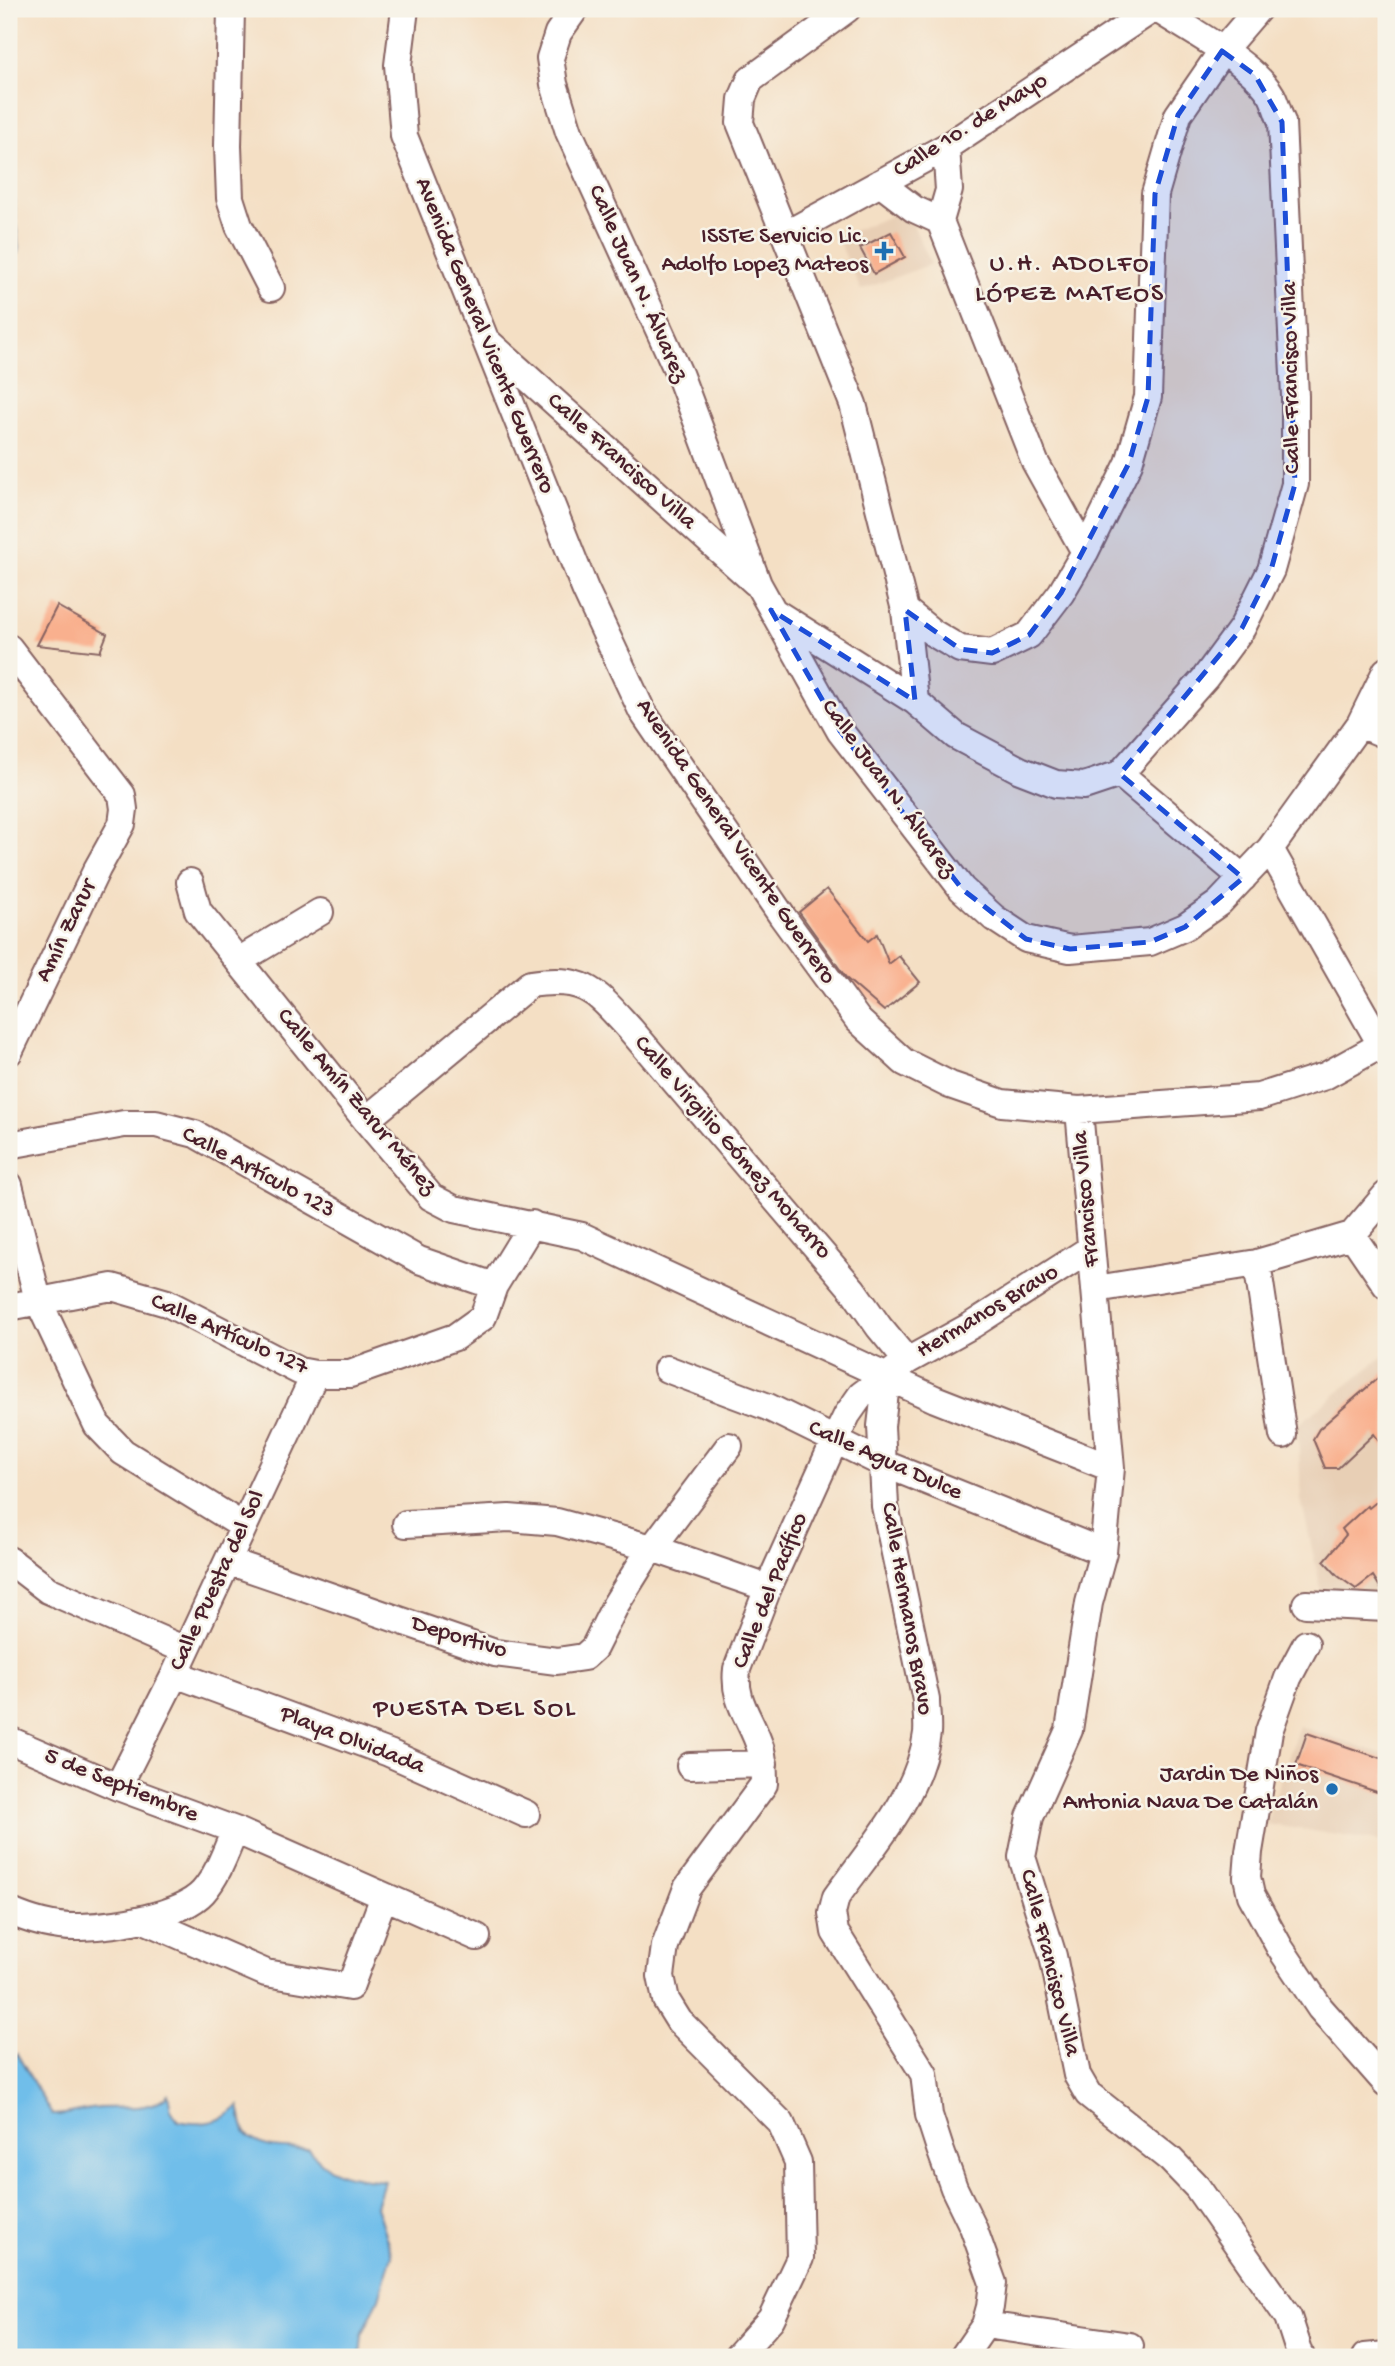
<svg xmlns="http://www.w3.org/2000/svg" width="1395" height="2366" viewBox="0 0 1395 2366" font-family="'Gochi Hand',sans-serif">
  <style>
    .built { fill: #e8cfb5 }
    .water { fill: #6fbeea; stroke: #5c6e8a; stroke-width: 2 }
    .building { fill: #f9b08e }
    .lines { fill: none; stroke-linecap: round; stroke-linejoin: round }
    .minor-casing { stroke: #866261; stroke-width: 30 }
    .minor { stroke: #fff; stroke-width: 26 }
    .marked { fill: #1d4ed8; fill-opacity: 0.2; stroke: #1d4ed8; stroke-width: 5; stroke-dasharray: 14 9; stroke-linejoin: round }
    .poi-dot { fill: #1f6fb2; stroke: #f7f3e8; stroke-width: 2.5 }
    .labels { text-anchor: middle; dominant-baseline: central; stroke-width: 5; stroke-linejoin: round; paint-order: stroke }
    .street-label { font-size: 24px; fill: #4a1f2b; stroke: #f7f3e8 }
    .poi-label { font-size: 24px; fill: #4a1f2b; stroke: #f7f3e8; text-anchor: end }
    .neighbourhood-label { font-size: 26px; letter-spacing: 2px; fill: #4a1f2b; stroke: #f7f3e8 }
  </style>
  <rect width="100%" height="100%" fill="#f7f3e8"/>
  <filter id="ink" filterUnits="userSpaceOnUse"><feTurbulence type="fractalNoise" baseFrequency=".0143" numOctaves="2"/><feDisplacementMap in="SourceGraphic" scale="14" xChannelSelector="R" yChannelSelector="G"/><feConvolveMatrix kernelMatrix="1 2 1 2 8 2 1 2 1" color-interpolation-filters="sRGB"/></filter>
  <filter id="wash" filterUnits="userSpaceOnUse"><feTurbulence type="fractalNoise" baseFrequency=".00686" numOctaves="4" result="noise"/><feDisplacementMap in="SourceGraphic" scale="28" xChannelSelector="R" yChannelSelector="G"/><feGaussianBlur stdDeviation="1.57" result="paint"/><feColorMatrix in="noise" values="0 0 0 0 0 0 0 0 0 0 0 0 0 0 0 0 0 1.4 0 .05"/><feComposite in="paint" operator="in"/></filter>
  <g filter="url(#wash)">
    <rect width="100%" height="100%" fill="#f4dfc4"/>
    <path class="built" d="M906,210L931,264L861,290L837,237Z
      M1386,1354V1593H1322L1301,1499L1298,1425Z
      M1299,1726L1386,1755V1837L1384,1842L1266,1824Z"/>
    <path class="water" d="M9,188L13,194L19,251L9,265Z
      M17,2054L52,2115C66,2115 77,2111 91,2109C115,2105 150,2114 168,2094L171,2110L178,2121C200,2126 223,2123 239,2106C241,2114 242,2126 246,2133C257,2151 292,2148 309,2149C330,2177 351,2177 384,2181L376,2206L392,2255L379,2298L362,2335L360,2357H9V2088L12,2087L13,2058Z"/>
    <g id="blocks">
      <path class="building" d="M891,232L905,257L874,274L860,248Z
        M57,606L107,634L100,652L37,645Z
        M827,889L868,941L877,934L889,964L899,956L920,982L884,1011L847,979L799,912Z
        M1386,1371V1450L1374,1434L1338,1468H1325L1313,1439L1319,1429Z
        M1386,1494V1592H1383L1373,1576L1356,1589L1338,1576L1324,1561L1346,1535L1342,1529L1367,1506L1369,1508Z
        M1307,1733L1386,1760V1795L1296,1765Z"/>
    </g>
  </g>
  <g filter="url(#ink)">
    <use href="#blocks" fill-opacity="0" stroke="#866261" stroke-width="2"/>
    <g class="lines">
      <defs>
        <path id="minor" d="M231,9L228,146L230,198L239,226L271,288
          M405,9L398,65L404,136L585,589L642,711L782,916L858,1020L904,1062L950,1085L1002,1103L1079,1110L1259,1097L1325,1076L1381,1045L1386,1039
          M575,9L558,33L550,58L554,84L569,132L680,376L758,584L840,731L962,889L994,918L1026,939L1070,949L1150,942L1185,927L1219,903L1270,849L1360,724L1386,671
          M847,9L750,80L742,99L740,123L853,404L905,610L915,701
          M946,147L949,190L940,221L1035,462L1085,552
          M880,183L914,209L940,221
          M785,235L946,147L1153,9
          M489,343L755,582
          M905,610L933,633L960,649L992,653L1029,635L1061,593L1085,552L1129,463L1148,397L1155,194L1178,115L1222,51L1258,9
          M776,613L915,701L956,736L1020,770L1056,784L1084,786L1120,774L1205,678L1242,628L1271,570L1295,484V396L1282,122C1278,114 1276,104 1272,96C1253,63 1189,30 1157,9
          M9,648L122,795L124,809L122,824L97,869L9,1052
          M1360,724L1386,735
          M1120,774L1243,878
          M1270,849L1386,1053
          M190,882L198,911L366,1120L431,1197L454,1209L582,1236L935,1399L1111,1468
          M240,960L320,912
          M1079,1110L1111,1468L1103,1552L1089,1603L1069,1730L1030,1817L1022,1857L1053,1956L1077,2075L1088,2094L1170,2159L1197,2187L1288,2317L1301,2357
          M366,1120L530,984C586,976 595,991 630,1029L853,1290L879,1327L907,1361
          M9,1145L124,1124H156L195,1134L419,1260L494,1286
          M9,1185L38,1300L97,1425L123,1452L243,1526
          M1352,1235L1386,1285
          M1257,1263L1283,1435
          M1096,1289L1257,1263L1352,1235L1386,1195
          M9,1307L112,1287L167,1303L299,1371L315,1374H350L455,1337L483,1317L494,1286L532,1224
          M667,1369L768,1407L882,1463L1103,1552
          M887,1376L881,1426L885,1506L926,1700C926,1711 928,1722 927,1733C920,1795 871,1848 836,1897L832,1913L835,1932L924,2074L929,2115L940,2149L954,2188L973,2227L993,2283L990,2307L985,2325L963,2357
          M406,1524L509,1518L557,1522L652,1548L768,1588
          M9,1560L48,1590L185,1650
          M228,1561L495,1653L557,1661L584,1657L594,1648L616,1604L644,1559L729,1446
          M1306,1604L1386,1608
          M1306,1644L1288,1678L1269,1731L1249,1852L1247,1877L1251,1895L1280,1948L1320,2008L1386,2083
          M175,1674L389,1753L526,1814
          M9,1740L118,1787L235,1830L477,1937
          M690,1766L764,1764
          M118,1787L175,1674L315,1374
          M9,1911C31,1921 57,1928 81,1927C114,1926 181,1916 203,1892C218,1875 226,1851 235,1830
          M142,1919L266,1973L350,1987L384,1896
          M985,2325L1130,2346
          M737,2357L771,2319L800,2258L798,2162L781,2123L679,2021L666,2000L661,1976L665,1946L687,1888L764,1784C764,1772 764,1761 761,1750C752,1719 733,1703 737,1669L768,1588L835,1440L847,1415L861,1395L907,1361L972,1325L1090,1249
          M1365,2357L1386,2355"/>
      </defs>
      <use href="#minor" class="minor-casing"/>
      <use href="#minor" class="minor"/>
    </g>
  </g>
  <path class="marked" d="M1222,51L1255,75L1282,122L1295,484L1271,570L1242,628L1120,774L1243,878L1185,927L1150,942L1070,949L1026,939L962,889L840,731L771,610L915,701L905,610L960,649L992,653L1029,635L1061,593L1129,463L1148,397L1155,194L1178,115Z"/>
  <g class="poi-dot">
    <path d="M880.5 240.5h7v7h7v7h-7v7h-7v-7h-7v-7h7z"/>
    <circle cx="1332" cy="1789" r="7"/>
  </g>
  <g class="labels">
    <g class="street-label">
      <text transform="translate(971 126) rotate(-32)">Calle 1o. de Mayo</text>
      <text transform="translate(637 284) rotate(66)">Calle Juan N. Álvarez</text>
      <text transform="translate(484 336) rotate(68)">Avenida General Vicente Guerrero</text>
      <text transform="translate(1292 378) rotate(-91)">Calle Francisco Villa</text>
      <text transform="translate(621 462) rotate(42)">Calle Francisco Villa</text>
      <text transform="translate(888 789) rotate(54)">Calle Juan N. Álvarez</text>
      <text transform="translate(735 842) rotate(56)">Avenida General Vicente Guerrero</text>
      <text transform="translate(67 931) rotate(-64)">Amín Zarur</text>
      <text transform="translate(356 1102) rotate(50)">Calle Amín Zarur Ménez</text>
      <text transform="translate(732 1148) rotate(49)">Calle Virgilio Gómez Moharro</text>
      <text transform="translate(258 1173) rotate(28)">Calle Artículo 123</text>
      <text transform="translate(1087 1199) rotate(-95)">Francisco Villa</text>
      <text transform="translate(988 1312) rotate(-31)">Hermanos Bravo</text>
      <text transform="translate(229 1335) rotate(24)">Calle Artículo 127</text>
      <text transform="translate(885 1461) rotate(24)">Calle Agua Dulce</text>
      <text transform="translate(218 1581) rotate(-65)">Calle Puesta del Sol</text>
      <text transform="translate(771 1591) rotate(-68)">Calle del Pacífico</text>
      <text transform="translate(906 1609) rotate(80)">Calle Hermanos Bravo</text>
      <text transform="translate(459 1638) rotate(17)">Deportivo</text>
      <text transform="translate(352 1741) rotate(21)">Playa Olvidada</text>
      <text transform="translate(121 1786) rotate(22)">5 de Septiembre</text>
      <text transform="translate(1049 1963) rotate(76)">Calle Francisco Villa</text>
    </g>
    <g class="poi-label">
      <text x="868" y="237">ISSTE Servicio Lic.<tspan x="868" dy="28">Adolfo Lopez Mateos</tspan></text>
      <text x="1318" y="1775">Jardin De Niños<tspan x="1318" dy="28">Antonia Nava De Catalán</tspan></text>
    </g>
    <g class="neighbourhood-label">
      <text x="1070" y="265">U.H. ADOLFO<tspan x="1070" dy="30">LÓPEZ MATEOS</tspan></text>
      <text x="475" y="1710">PUESTA DEL SOL</text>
    </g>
  </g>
  <rect width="1395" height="2366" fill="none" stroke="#f7f3e8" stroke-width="35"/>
</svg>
